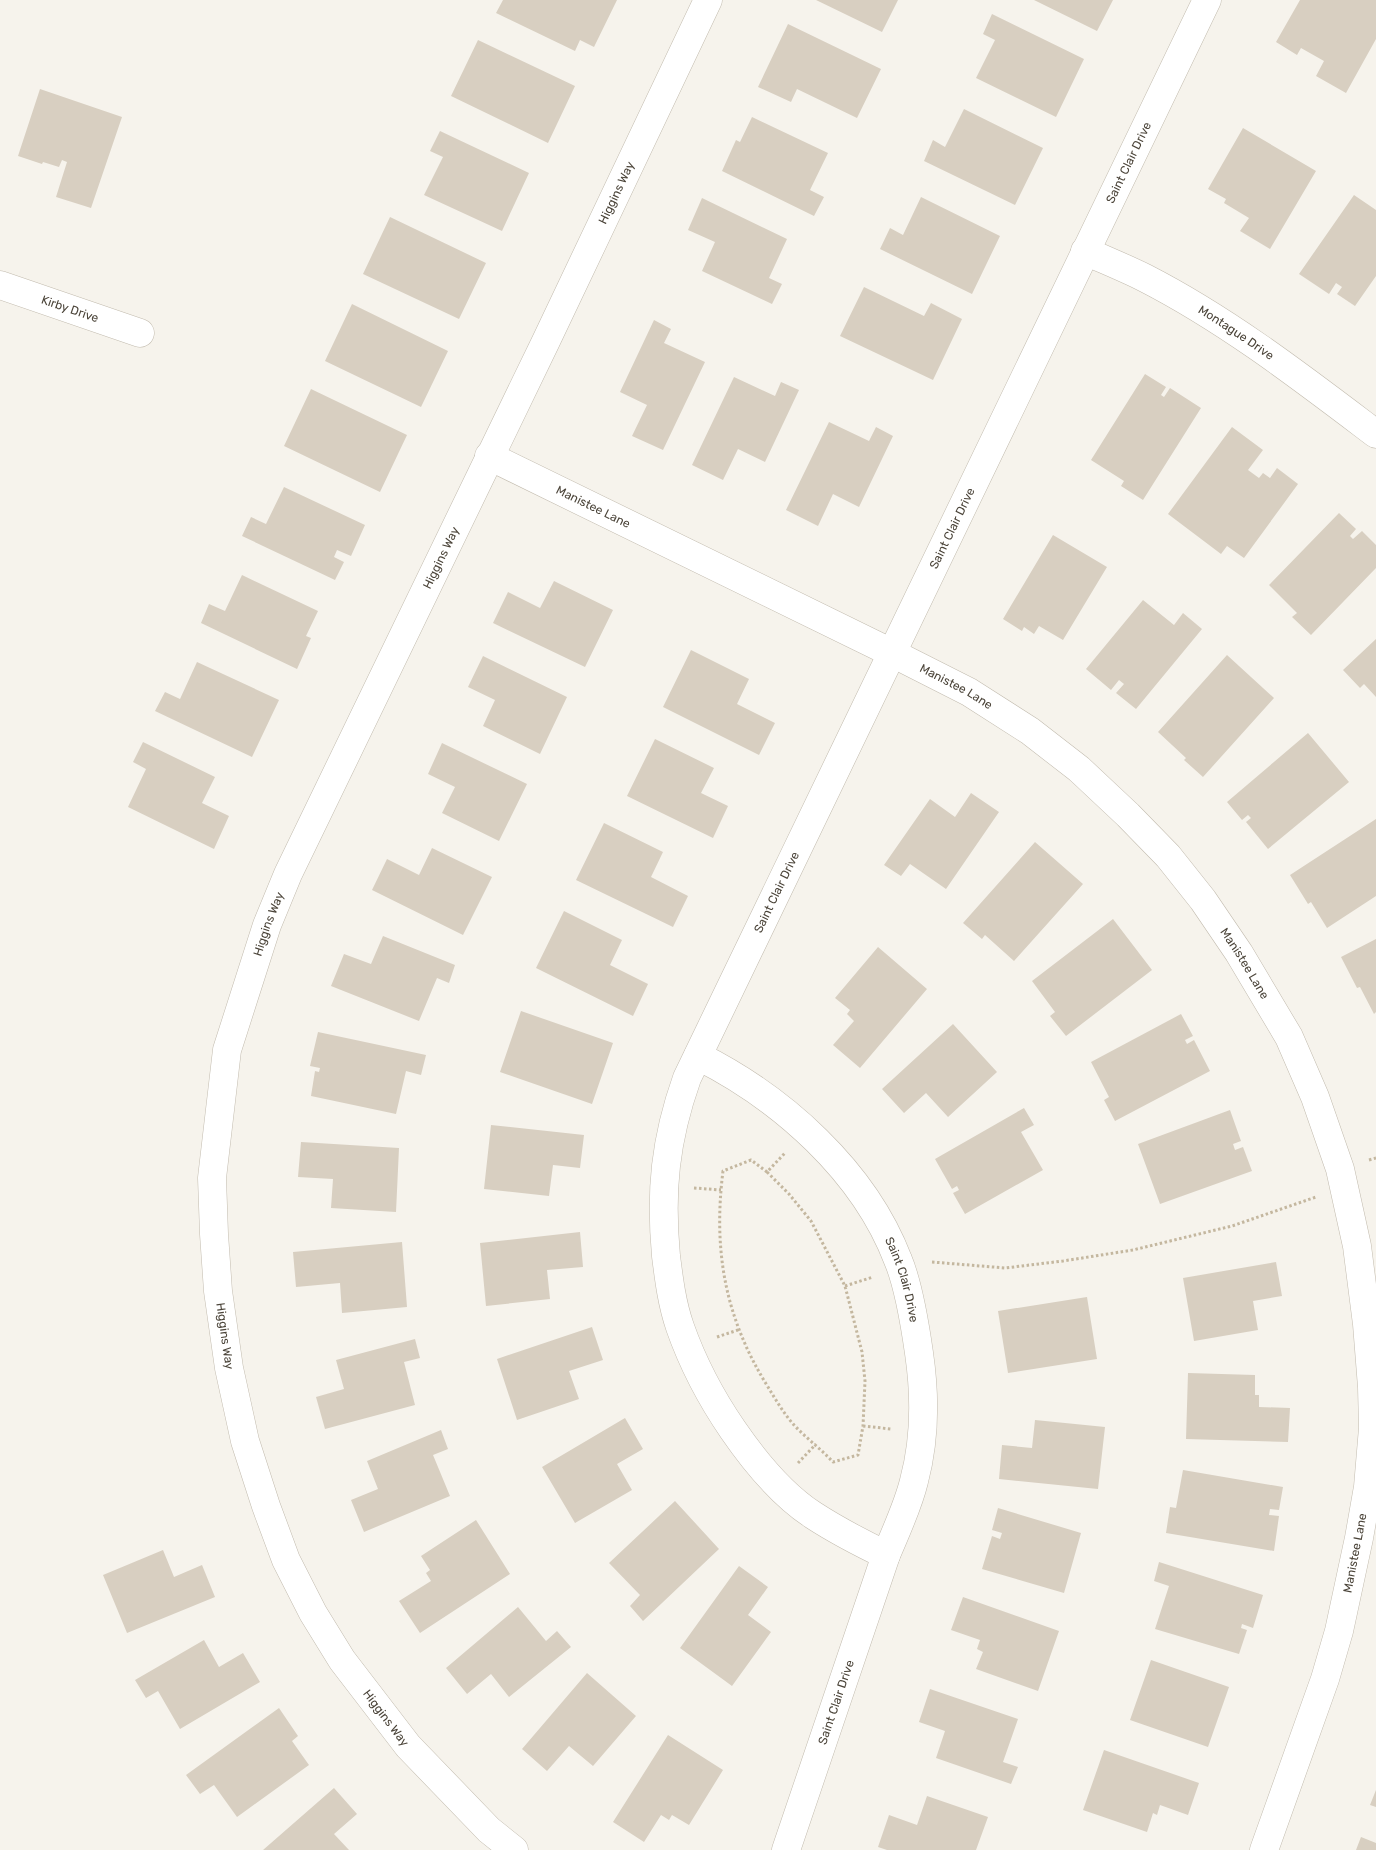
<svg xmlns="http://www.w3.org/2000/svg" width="1376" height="1850" viewBox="0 0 1376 1850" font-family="Rubik,sans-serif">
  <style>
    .building { fill: #d8cfc1 }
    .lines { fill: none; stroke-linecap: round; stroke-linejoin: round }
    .street-casing { stroke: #c2bbae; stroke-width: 29 }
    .path { stroke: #c4b79f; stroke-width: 3; stroke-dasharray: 2.5 2.5; stroke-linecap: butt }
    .street { stroke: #fff; stroke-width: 28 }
    .labels { text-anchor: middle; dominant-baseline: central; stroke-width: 5; stroke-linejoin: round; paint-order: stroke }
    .street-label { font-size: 12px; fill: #4b4439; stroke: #fff }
  </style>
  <rect width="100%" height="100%" fill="#f6f3ec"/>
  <path class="building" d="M503,0H617L594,47L580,40L575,51L496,13Z
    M816,0H898L882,32Z
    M1034,0H1113L1097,31Z
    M1300,0H1376V39L1346,93L1316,76L1324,61L1301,48L1297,55L1276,42Z
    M992,14L1084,59L1056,117L976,78L995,40L983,34Z
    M788,24L881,69L857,118L797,89L791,102L758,87Z
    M478,40L575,86L548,143L451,96Z
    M40,89L122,117L91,208L56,197L67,162L62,160L59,167L43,162L42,164L18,156Z
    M964,109L1043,148L1015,205L924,161L933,140L945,147Z
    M752,117L828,153L810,190L824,197L814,216L722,171L736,140L740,142Z
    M1243,128L1316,171L1270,249L1240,231L1249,218L1224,203L1226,199L1208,189Z
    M440,131L529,173L502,231L424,195L443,157L430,151Z
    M1354,195L1376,210V276L1355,306L1337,294L1342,287L1336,283L1329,294L1299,274Z
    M921,197L1000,236L972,294L880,249L890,228L903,235Z
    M702,198L787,239L769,278L782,284L772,304L702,271L715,242L688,230Z
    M390,217L486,263L459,319L363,274Z
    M864,287L924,316L931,303L962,319L933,380L840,336Z
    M352,304L448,351L421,407L325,361Z
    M654,320L671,329L664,343L705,362L663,450L632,436L647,405L620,392Z
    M1145,374L1166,387L1161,395L1164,397L1170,388L1201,408L1143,500L1121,486L1124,481L1091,460Z
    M734,377L775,396L781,382L799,390L765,462L738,449L723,480L692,465Z
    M311,389L407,435L380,492L284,446Z
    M829,422L869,441L876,427L893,436L859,507L833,494L818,526L786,510Z
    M1232,427L1263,450L1248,470L1259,478L1263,473L1270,478L1277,468L1298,484L1244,558L1227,546L1221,554L1168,514Z
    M284,487L365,525L351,556L337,550L334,557L344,562L335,580L242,536L251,517L266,524Z
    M1339,513L1356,529L1350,536L1353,539L1362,531L1376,545V568L1311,635L1292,617L1297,613L1269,585Z
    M1053,535L1107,567L1063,640L1039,626L1034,634L1024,627L1022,631L1003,619Z
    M242,575L318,611L306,636L311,638L297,669L201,623L209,604L225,611Z
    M554,581L613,610L585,667L493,623L508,592L540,608Z
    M1143,600L1174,625L1183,613L1202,629L1136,709L1116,693L1124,684L1119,680L1111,690L1086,669Z
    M1376,639V697L1364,684L1360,688L1343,670Z
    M691,650L749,679L737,704L775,723L759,755L663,707Z
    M1227,655L1274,698L1203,777L1184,760L1186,758L1158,732Z
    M483,656L567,697L540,754L483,726L495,700L468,687Z
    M197,662L279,700L252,757L155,711L165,692L180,699Z
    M1308,733L1349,782L1268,849L1246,822L1251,818L1248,815L1242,820L1227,802Z
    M655,739L714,768L701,793L728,806L713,838L627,796Z
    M143,742L215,777L202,803L229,816L214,849L128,807L146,769L133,762Z
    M442,743L527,784L499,841L442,813L455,787L428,774Z
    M971,793L999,812L946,889L910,864L901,876L884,865L930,799L955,817Z
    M1376,819V896L1327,928L1311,902L1308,904L1290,875Z
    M604,823L663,852L651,877L688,896L673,927L576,880Z
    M1035,842L1083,884L1014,961L985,935L982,939L963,923Z
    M432,848L492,877L463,935L372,890L387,859L419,875Z
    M564,911L622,940L610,965L648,984L633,1016L536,968Z
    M1113,919L1152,970L1066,1036L1050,1016L1055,1012L1032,981Z
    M383,936L455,965L449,983L437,978L419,1021L331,986L344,954L371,964Z
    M1376,939V1012L1374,1014L1360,987L1357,988L1341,957Z
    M878,947L927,989L860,1068L833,1045L854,1021L847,1014L850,1010L835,998Z
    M521,1011L613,1043L592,1104L500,1072Z
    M1181,1014L1193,1036L1185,1040L1187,1044L1194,1040L1210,1071L1115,1121L1104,1100L1109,1097L1091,1062Z
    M953,1024L997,1072L948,1117L926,1093L904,1113L882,1089Z
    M318,1032L426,1055L421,1075L406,1071L396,1114L311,1096L315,1071L319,1072L320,1068L310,1066Z
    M1024,1108L1034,1125L1021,1132L1043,1170L965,1214L953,1193L959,1190L957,1186L952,1189L935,1159Z
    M1230,1110L1241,1141L1233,1144L1235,1150L1243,1147L1252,1171L1160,1204L1138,1144Z
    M491,1125L584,1135L580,1168L553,1165L549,1196L484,1189Z
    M301,1142L399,1148L396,1212L331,1208L333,1179L298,1177Z
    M580,1232L583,1267L547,1270L550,1299L486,1306L480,1243Z
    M402,1242L407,1307L342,1313L340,1283L296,1287L293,1252Z
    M1276,1262L1282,1296L1253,1301L1258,1330L1194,1341L1183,1278Z
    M1087,1297L1097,1359L1008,1373L998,1311Z
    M592,1327L603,1360L569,1371L579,1399L517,1420L497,1359Z
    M415,1339L420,1358L404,1362L415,1405L325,1429L316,1397L344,1389L336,1360Z
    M1188,1373L1255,1375V1395H1259V1407L1290,1408L1288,1442L1186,1439Z
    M625,1418L643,1449L617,1464L632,1490L575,1523L542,1467Z
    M1035,1420L1105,1427L1098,1489L999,1479L1002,1445L1032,1448Z
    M441,1430L448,1449L433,1455L450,1496L364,1532L351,1500L378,1489L367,1461Z
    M1183,1470L1283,1487L1279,1510L1270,1509L1269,1515L1279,1516L1274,1551L1166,1533L1170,1507L1176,1508Z
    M675,1501L719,1549L643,1621L630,1606L640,1595L609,1563Z
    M998,1508L1081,1533L1064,1593L982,1569L992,1536L1000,1539L1002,1533L992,1530Z
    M476,1520L510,1574L420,1633L399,1601L431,1581L426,1573L430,1570L421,1556Z
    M163,1550L174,1577L202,1565L215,1597L127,1633L103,1575Z
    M1159,1562L1263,1595L1253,1628L1242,1624L1241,1628L1247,1630L1239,1654L1155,1629L1169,1586L1154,1581Z
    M739,1566L768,1587L748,1615L771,1632L732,1686L680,1648Z
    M963,1597L1059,1631L1038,1691L976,1669L983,1652L977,1649L980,1640L951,1630Z
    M518,1607L546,1641L557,1631L571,1647L509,1697L491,1674L467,1694L446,1668Z
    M204,1640L219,1667L243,1653L260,1682L180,1729L158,1691L146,1698L135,1680Z
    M1151,1660L1229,1687L1208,1747L1130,1720Z
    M587,1673L636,1716L593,1766L569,1746L547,1771L522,1749Z
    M930,1689L1018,1719L1003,1762L1018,1767L1011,1784L936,1758L945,1731L919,1722Z
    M279,1708L298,1736L292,1741L309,1765L237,1817L214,1785L200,1794L186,1775Z
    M668,1735L723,1770L689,1825L672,1815L669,1820L661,1815L644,1842L613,1822Z
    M1104,1750L1199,1783L1188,1815L1160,1805L1157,1815L1153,1813L1147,1832L1083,1810Z
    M334,1788L357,1814L334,1834L349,1850H263Z
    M1376,1790V1807L1370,1805Z
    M927,1796L988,1817L976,1850H887L878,1847L889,1815L917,1825Z
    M1361,1837L1376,1843V1850H1356Z"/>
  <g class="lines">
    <defs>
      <g id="street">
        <path id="s1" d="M1085,251C1105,260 1125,268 1145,278C1227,320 1302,378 1376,434"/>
        <path id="s2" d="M0,285L140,333"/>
        <path id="s3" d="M489,456L892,653L969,692L1030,731L1079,769L1128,815L1168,856L1203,900L1239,953L1289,1037L1315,1097L1340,1169L1357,1246L1367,1324L1372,1387L1373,1428L1368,1487L1359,1538L1339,1631L1325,1679L1264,1850"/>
        <path id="s4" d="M698,1056C782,1098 864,1171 898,1260C909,1286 915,1325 919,1353C925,1394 925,1440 914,1481C908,1506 896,1531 886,1555"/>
        <path id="s5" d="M514,1850L489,1830L408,1746L342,1660L313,1613L286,1560L266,1506L245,1441L229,1368L218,1291L214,1234L212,1178L227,1050L267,925L288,874L546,341L708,0"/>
        <path id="s6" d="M786,1850L886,1555C861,1543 836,1530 813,1515C781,1494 755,1462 733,1430C711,1398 693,1364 680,1327C672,1304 669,1280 666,1256C660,1191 665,1140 687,1078L1207,0"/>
      </g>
    </defs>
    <use href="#street" class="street-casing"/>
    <path class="path" d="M1369,1160L1376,1158
      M767,1172L789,1194L811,1221L845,1286L862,1352L865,1381L863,1426L858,1455L833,1462C821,1449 806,1438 794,1425C784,1414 776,1400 768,1387C725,1318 713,1251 723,1171L751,1160L767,1172L785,1153
      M694,1188L721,1190
      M932,1262L1005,1268L1063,1261L1133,1250L1232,1226L1316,1197
      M845,1286L873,1277
      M717,1337L738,1330
      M863,1426L891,1429
      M798,1463L816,1444"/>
    <use href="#street" class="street"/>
  </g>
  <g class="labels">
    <g class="street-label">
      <text stroke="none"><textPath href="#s6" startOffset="1898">Saint Clair Drive</textPath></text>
      <text stroke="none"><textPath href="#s5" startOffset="1835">Higgins Way</textPath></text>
      <text stroke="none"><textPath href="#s2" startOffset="74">Kirby Drive</textPath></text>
      <text stroke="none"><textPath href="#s1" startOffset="172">Montague Drive</textPath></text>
      <text stroke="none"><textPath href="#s3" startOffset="116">Manistee Lane</textPath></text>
      <text stroke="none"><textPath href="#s6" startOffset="1492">Saint Clair Drive</textPath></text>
      <text stroke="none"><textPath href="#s5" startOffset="1430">Higgins Way</textPath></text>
      <text stroke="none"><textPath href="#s3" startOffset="521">Manistee Lane</textPath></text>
      <text stroke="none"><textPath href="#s6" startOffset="1088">Saint Clair Drive</textPath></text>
      <text stroke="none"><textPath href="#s5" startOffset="1025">Higgins Way</textPath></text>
      <text stroke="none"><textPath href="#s3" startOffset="926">Manistee Lane</textPath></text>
      <text stroke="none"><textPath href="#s4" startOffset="312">Saint Clair Drive</textPath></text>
      <text transform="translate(225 1336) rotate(82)">Higgins Way</text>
      <text transform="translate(1355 1553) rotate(-79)">Manistee Lane</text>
      <text stroke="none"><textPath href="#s6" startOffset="156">Saint Clair Drive</textPath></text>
      <text transform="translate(386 1718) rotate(53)">Higgins Way</text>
    </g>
  </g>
</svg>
